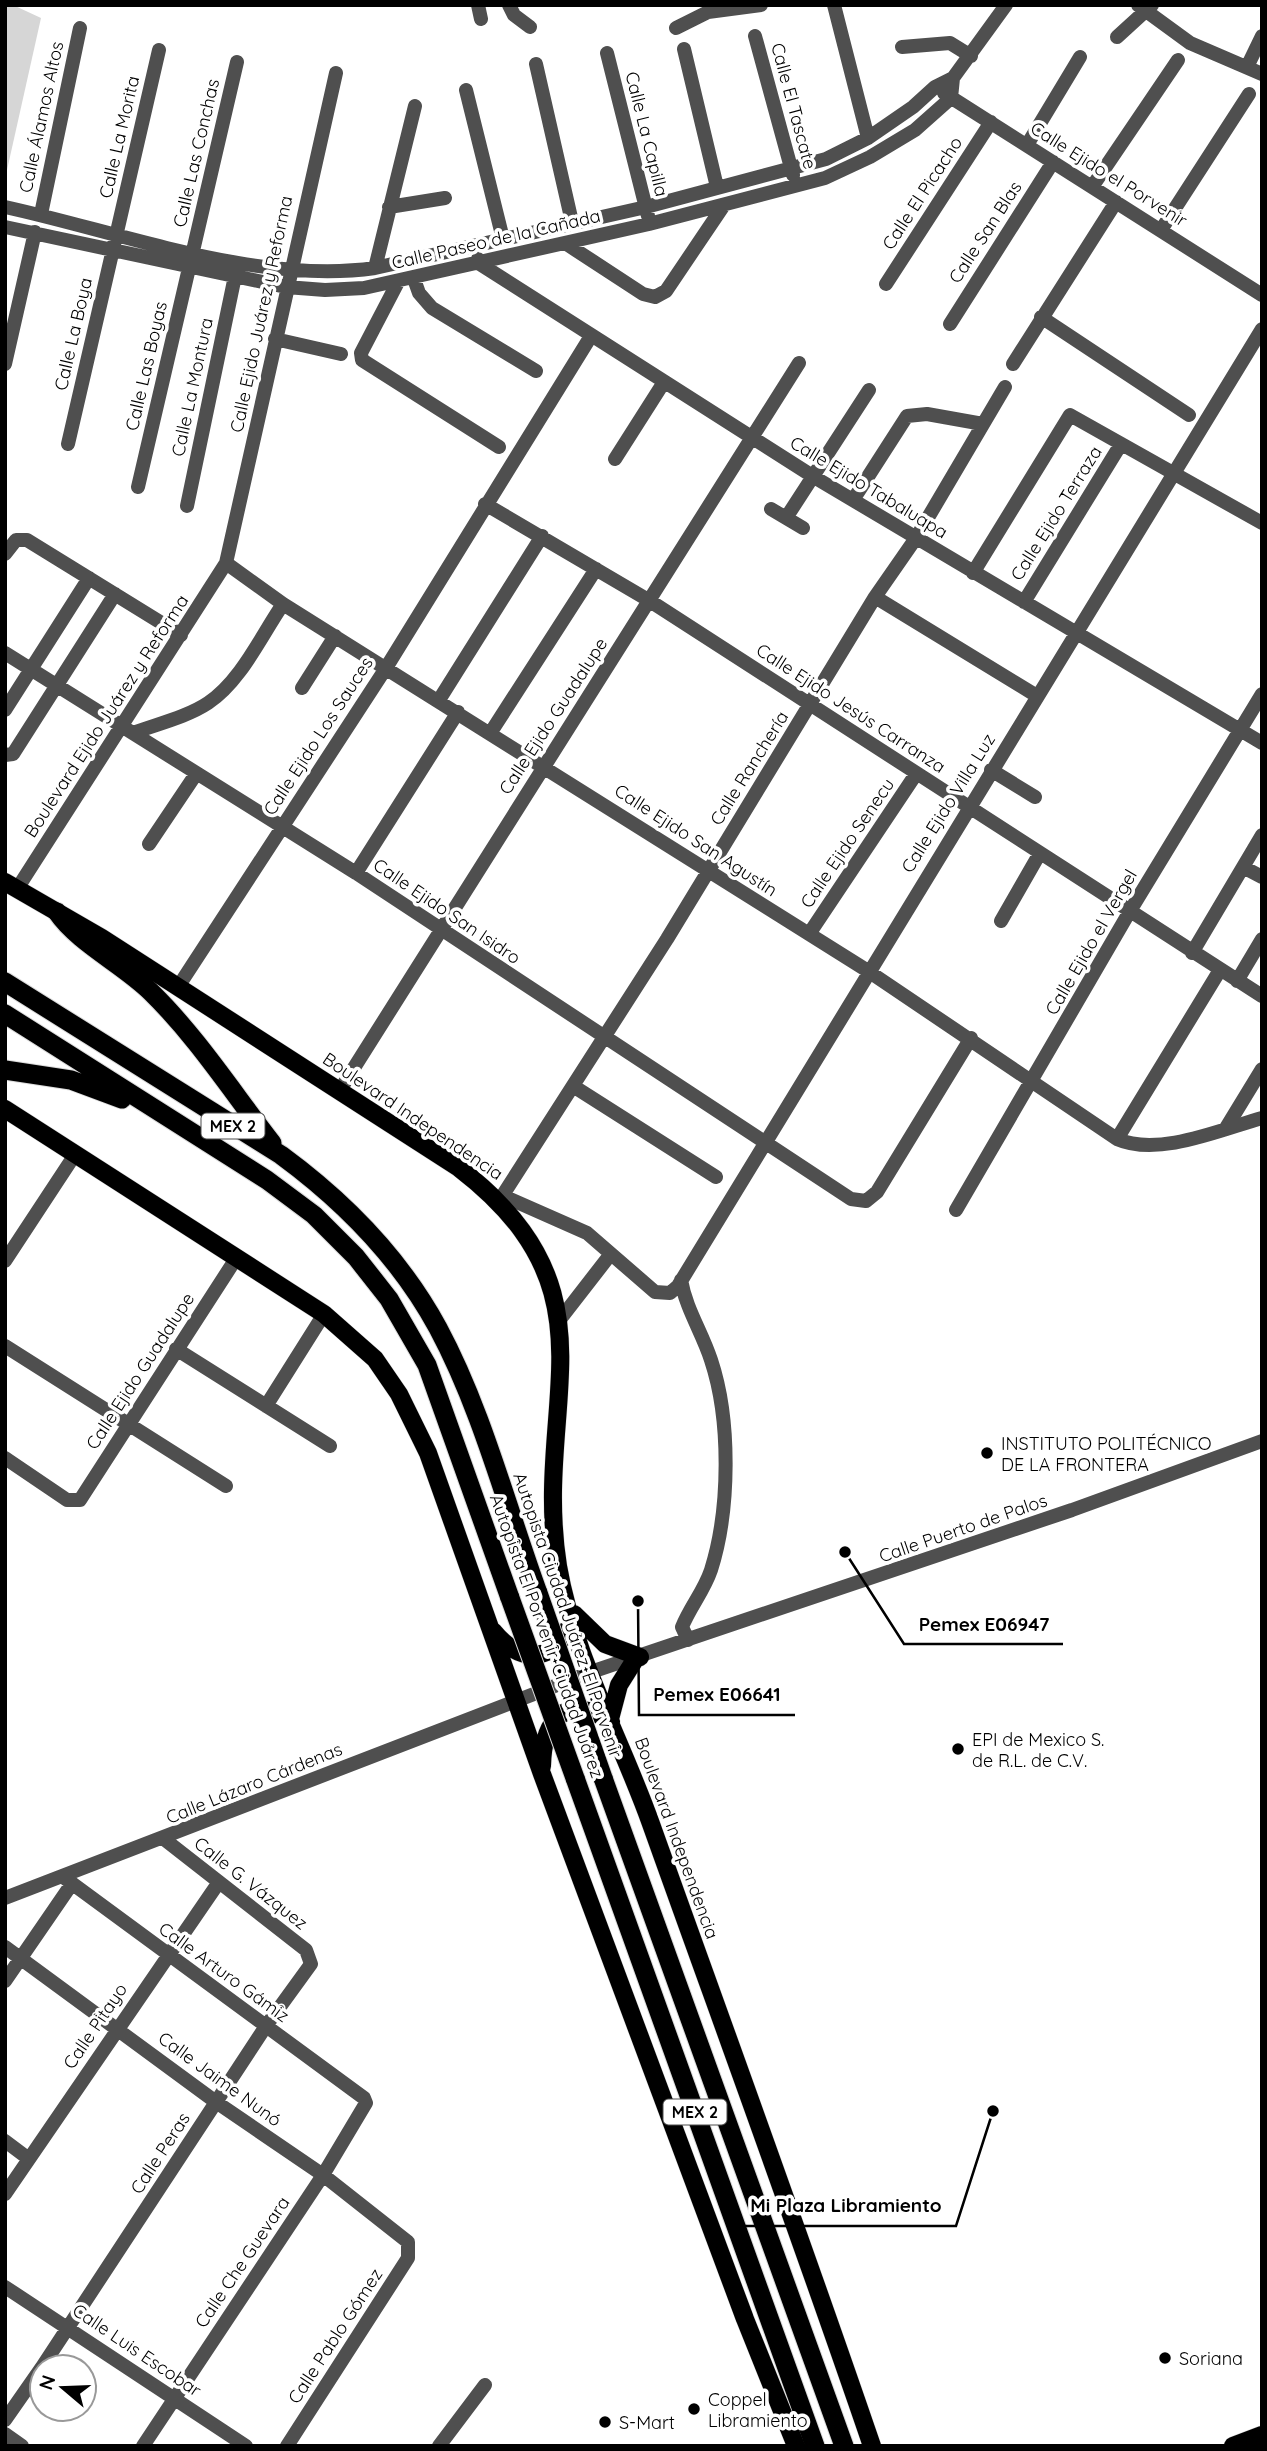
<svg xmlns="http://www.w3.org/2000/svg" width="1267" height="2451" viewBox="0 0 1267 2451" font-family="Quicksand,sans-serif">
  <style>
    .green { fill: #d6d6d6 }
    .lines { fill: none; stroke-linecap: round; stroke-linejoin: round }
    .major-casing { stroke: #dbdbdb; stroke-width: 19 }
    .highway-casing { stroke: #dbdbdb; stroke-width: 21 }
    .minor { stroke: #4f4f4f; stroke-width: 14 }
    .major { stroke: #000; stroke-width: 18 }
    .highway { stroke: #000; stroke-width: 19 }
    .highway-bridge-casing { stroke: #dbdbdb; stroke-width: 21; stroke-linecap: butt }
    .highway-bridge { stroke: #000; stroke-width: 19 }
    .poi-dot { fill: #000; stroke: #fff; stroke-width: 2.5 }
    .labels { text-anchor: middle; dominant-baseline: central; stroke-width: 7; stroke-linejoin: round; paint-order: stroke }
    .shield { fill: #fff; stroke: #4c4c4c; stroke-width: 2 }
    .shield-label { font-size: 16px; font-weight: bold; fill: #000 }
    .street-label { font-size: 18px; fill: #000; stroke: #fff }
    .poi-label { font-size: 18px; fill: #000; stroke: #fff; text-anchor: start }
    .leader { fill: none; stroke: #000; stroke-width: 2.5 }
    .callout-dot { fill: #000; stroke: #fff; stroke-width: 2.5 }
    .callout-label { font-size: 19px; text-anchor: middle; font-weight: bold; fill: #000; stroke: #fff; stroke-width: 7; stroke-linejoin: round; paint-order: stroke }
  </style>
  <rect width="100%" height="100%" fill="#fff"/>
  <path class="green" d="M5,5H13L41,18L5,179Z"/>
  <g class="lines">
    <defs>
      <path id="major" d="M5,882L102,938L459,1168C623,1294 532,1402 558,1566C573,1655 621,1739 651,1824C725,2031 801,2238 872,2446
        M5,1109L324,1314L375,1359L399,1394L428,1453L542,1774L745,2319L796,2446
        M574,1614L605,1644L640,1657
        M493,1631C521,1665 555,1664 572,1620
        M610,1719L619,1685L636,1658
        M542,1766C543,1719 567,1692 611,1722
        M1233,2446L1262,2435"/>
      <path id="highway" d="M57,912C78,943 124,965 151,992C197,1037 233,1093 272,1143
        M5,982L281,1155C345,1202 400,1258 438,1328C482,1410 506,1505 538,1593
        M5,1014L267,1180L314,1215L356,1257L389,1299L427,1365L510,1598
        M5,1070L71,1080L122,1099
        M575,1778L815,2446
        M603,1778L844,2446"/>
    </defs>
    <use href="#major" class="major-casing"/>
    <use href="#highway" class="highway-casing"/>
    <path class="minor" d="M478,5L481,19
      M509,5L514,15L530,27
      M834,5L868,138
      M1138,5L1190,43L1262,74
      M676,28L708,12L761,5
      M755,36L793,175
      M1117,37L1152,5
      M902,47L950,43L971,56
      M684,49L717,187
      M607,53L648,216
      M536,64L572,222
      M1247,67L1262,36
      M466,90L503,239
      M944,93L1262,295
      M1027,145L1080,57
      M1092,187L1178,60
      M5,207C120,232 258,285 375,268L646,207L826,159L868,138L913,107L935,87L953,78L1006,5
      M389,207L445,198
      M41,214L80,28
      M5,227L286,287L325,290L364,288L649,224L825,178L870,157L915,130L951,98L953,78
      M1161,230L1249,94
      M565,243L643,294L655,297L666,291L724,205
      M478,259L480,264L814,477L1262,743
      M375,268L415,106
      M414,279L419,293L432,308L536,371
      M398,282L361,353L362,360L499,447
      M886,284L991,122
      M1041,317L1189,415
      M950,324L1053,162
      M275,339L341,354
      M5,364L35,232
      M1013,364L1116,202
      M68,444L159,50
      M615,459L664,382
      M138,487L237,62
      M853,500L907,416L927,414L983,424
      M485,504L650,601L1262,996
      M187,506L235,276
      M771,509L803,528
      M786,518L869,390
      M5,554L16,540H27L181,635
      M226,563L283,604L868,971L1117,1139C1158,1157 1220,1130 1262,1118
      M973,573L1070,415L1262,523
      M875,597L1037,696
      M1024,602L1121,444
      M5,653L356,873L851,1199L866,1201L877,1192L971,1038
      M302,688L335,636
      M439,700L542,536
      M5,710L89,578
      M491,732L596,569
      M133,733C157,724 187,717 208,703C241,681 261,636 283,604
      M5,755L13,754L115,594
      M991,770L1035,797
      M149,844L196,774
      M1243,867L1262,877
      M356,873L458,712
      M17,889L226,563L336,73
      M1001,921L1040,853
      M809,934L916,774
      M1192,953L1262,835
      M1237,981L1262,939
      M178,987L386,668L591,336
      M573,1086L716,1177
      M340,1090L799,363
      M1226,1128L1262,1069
      M1117,1139L1220,970
      M503,1196L587,1233L655,1292L670,1293L678,1286L1262,329
      M499,1201L667,939L875,597L916,538L1005,387
      M956,1210L1130,911L1262,694
      M5,1261L76,1153
      M681,1280C686,1309 702,1332 711,1360C731,1420 730,1510 711,1570C704,1591 690,1607 682,1627L688,1640
      M558,1322L610,1255
      M5,1346L226,1486
      M176,1349L330,1446
      M266,1406L324,1314
      M5,1458L67,1500H80L237,1257
      M62,1876L364,2098L366,2103L323,2175L143,2446
      M5,1898L591,1672L1072,1510L1262,1441
      M5,1947L216,2102L323,2175L408,2242V2258L287,2446
      M5,1981L71,1885
      M5,2141L29,2159
      M5,2194L219,1882
      M5,2287L246,2446
      M42,2367L266,2026L311,1964L306,1950L164,1839
      M5,2420L42,2367
      M5,2434L22,2446
      M439,2446L485,2385"/>
    <use href="#major" class="major"/>
    <use href="#highway" class="highway"/>
    <defs>
      <path id="highway-bridge" d="M538,1593L603,1778
        M510,1598L575,1778"/>
    </defs>
    <use href="#highway-bridge" class="highway-bridge-casing"/>
    <use href="#highway-bridge" class="highway-bridge"/>
  </g>
  <g class="poi-dot">
    <circle cx="987" cy="1453" r="7"/>
    <circle cx="958" cy="1749" r="7"/>
    <circle cx="1165" cy="2358" r="7"/>
    <circle cx="694" cy="2409" r="7"/>
    <circle cx="605" cy="2422" r="7"/>
  </g>
  <g class="labels">
    <g class="shield">
      <rect x="201.5" y="1113.5" width="63" height="25" rx="5"/>
      <rect x="663.5" y="2099.5" width="63" height="25" rx="5"/>
    </g>
    <g class="shield-label">
      <text x="233" y="1126">MEX 2</text>
      <text x="695" y="2112">MEX 2</text>
    </g>
    <g class="street-label">
      <text transform="translate(794 106) rotate(75)">Calle El Tascate</text>
      <text transform="translate(41 117) rotate(-78)">Calle Álamos Altos</text>
      <text transform="translate(647 134) rotate(76)">Calle La Capilla</text>
      <text transform="translate(119 137) rotate(-77)">Calle La Morita</text>
      <text transform="translate(196 153) rotate(-77)">Calle Las Conchas</text>
      <text transform="translate(1109 174) rotate(32)">Calle Ejido el Porvenir</text>
      <text transform="translate(922 193) rotate(-57)">Calle El Picacho</text>
      <text transform="translate(985 232) rotate(-57)">Calle San Blas</text>
      <text transform="translate(496 239) rotate(-13)">Calle Paseo de la Cañada</text>
      <text transform="translate(261 314) rotate(-78)">Calle Ejido Juárez y Reforma</text>
      <text transform="translate(73 334) rotate(-77)">Calle La Boya</text>
      <text transform="translate(146 366) rotate(-77)">Calle Las Boyas</text>
      <text transform="translate(192 387) rotate(-78)">Calle La Montura</text>
      <text transform="translate(869 487) rotate(31)">Calle Ejido Tabaluapa</text>
      <text transform="translate(1056 513) rotate(-58)">Calle Ejido Terraza</text>
      <text transform="translate(851 708) rotate(33)">Calle Ejido Jesús Carranza</text>
      <text transform="translate(106 716) rotate(-57)">Boulevard Ejido Juárez y Reforma</text>
      <text transform="translate(553 716) rotate(-57)">Calle Ejido Guadalupe</text>
      <text transform="translate(318 736) rotate(-57)">Calle Ejido Los Sauces</text>
      <text transform="translate(749 768) rotate(-58)">Calle Ranchería</text>
      <text transform="translate(948 803) rotate(-58)">Calle Ejido Villa Luz</text>
      <text transform="translate(696 840) rotate(33)">Calle Ejido San Agustín</text>
      <text transform="translate(847 843) rotate(-56)">Calle Ejido Senecu</text>
      <text transform="translate(447 911) rotate(34)">Calle Ejido San Isidro</text>
      <text transform="translate(1091 942) rotate(-60)">Calle Ejido el Vergel</text>
      <text transform="translate(413 1116) rotate(34)">Boulevard Independencia</text>
      <text transform="translate(140 1371) rotate(-57)">Calle Ejido Guadalupe</text>
      <text transform="translate(963 1528) rotate(-19)">Calle Puerto de Palos</text>
      <text transform="translate(568 1615) rotate(71)">Autopista Ciudad Juárez-El Porvenir</text>
      <text transform="translate(547 1636) rotate(70)">Autopista El Porvenir-Ciudad Juárez</text>
      <text transform="translate(254 1783) rotate(-22)">Calle Lázaro Cárdenas</text>
      <text transform="translate(677 1838) rotate(70)">Boulevard Independencia</text>
      <text transform="translate(251 1883) rotate(38)">Calle G. Vázquez</text>
      <text transform="translate(224 1972) rotate(36)">Calle Arturo Gámiz</text>
      <text transform="translate(95 2026) rotate(-56)">Calle Pitayo</text>
      <text transform="translate(220 2079) rotate(36)">Calle Jaime Nunó</text>
      <text transform="translate(160 2153) rotate(-57)">Calle Peras</text>
      <text transform="translate(242 2262) rotate(-56)">Calle Che Guevara</text>
      <text transform="translate(335 2336) rotate(-57)">Calle Pablo Gómez</text>
      <text transform="translate(137 2350) rotate(34)">Calle Luis Escobar</text>
    </g>
    <g class="poi-label">
      <text x="1001" y="1443">INSTITUTO POLITÉCNICO<tspan x="1001" dy="21">DE LA FRONTERA</tspan></text>
      <text x="972" y="1739">EPI de Mexico S.<tspan x="972" dy="21">de R.L. de C.V.</tspan></text>
      <text x="1179" y="2358">Soriana</text>
      <text x="708" y="2399">Coppel<tspan x="708" dy="21">Libramiento</tspan></text>
      <text x="619" y="2422">S-Mart</text>
    </g>
  </g>
  <path class="leader" d="M845 1552L904 1644H1063M638 1601L639 1715H795M993 2111L956 2226H736"/>
  <g class="callout-dot">
    <circle cx="845" cy="1552" r="7"/>
    <circle cx="638" cy="1601" r="7"/>
    <circle cx="993" cy="2111" r="7"/>
  </g>
  <g class="callout-label">
    <text x="984" y="1631">Pemex E06947</text>
    <text x="717" y="1701">Pemex E06641</text>
    <text x="846" y="2212">Mi Plaza Libramiento</text>
  </g>
  <rect width="1267" height="2451" fill="none" stroke="#000000" stroke-width="14"/>
  <g transform="translate(63 2388) rotate(289)"><circle r="33" fill="#ffffff" stroke="#999999" stroke-width="2"/>
  <path d="M0-5L12 26L0 18L-12 26Z" fill="#000000"/>
  <text y="-10" font-size="19" font-weight="bold" text-anchor="middle" fill="#000000">N</text>
  </g>
</svg>
